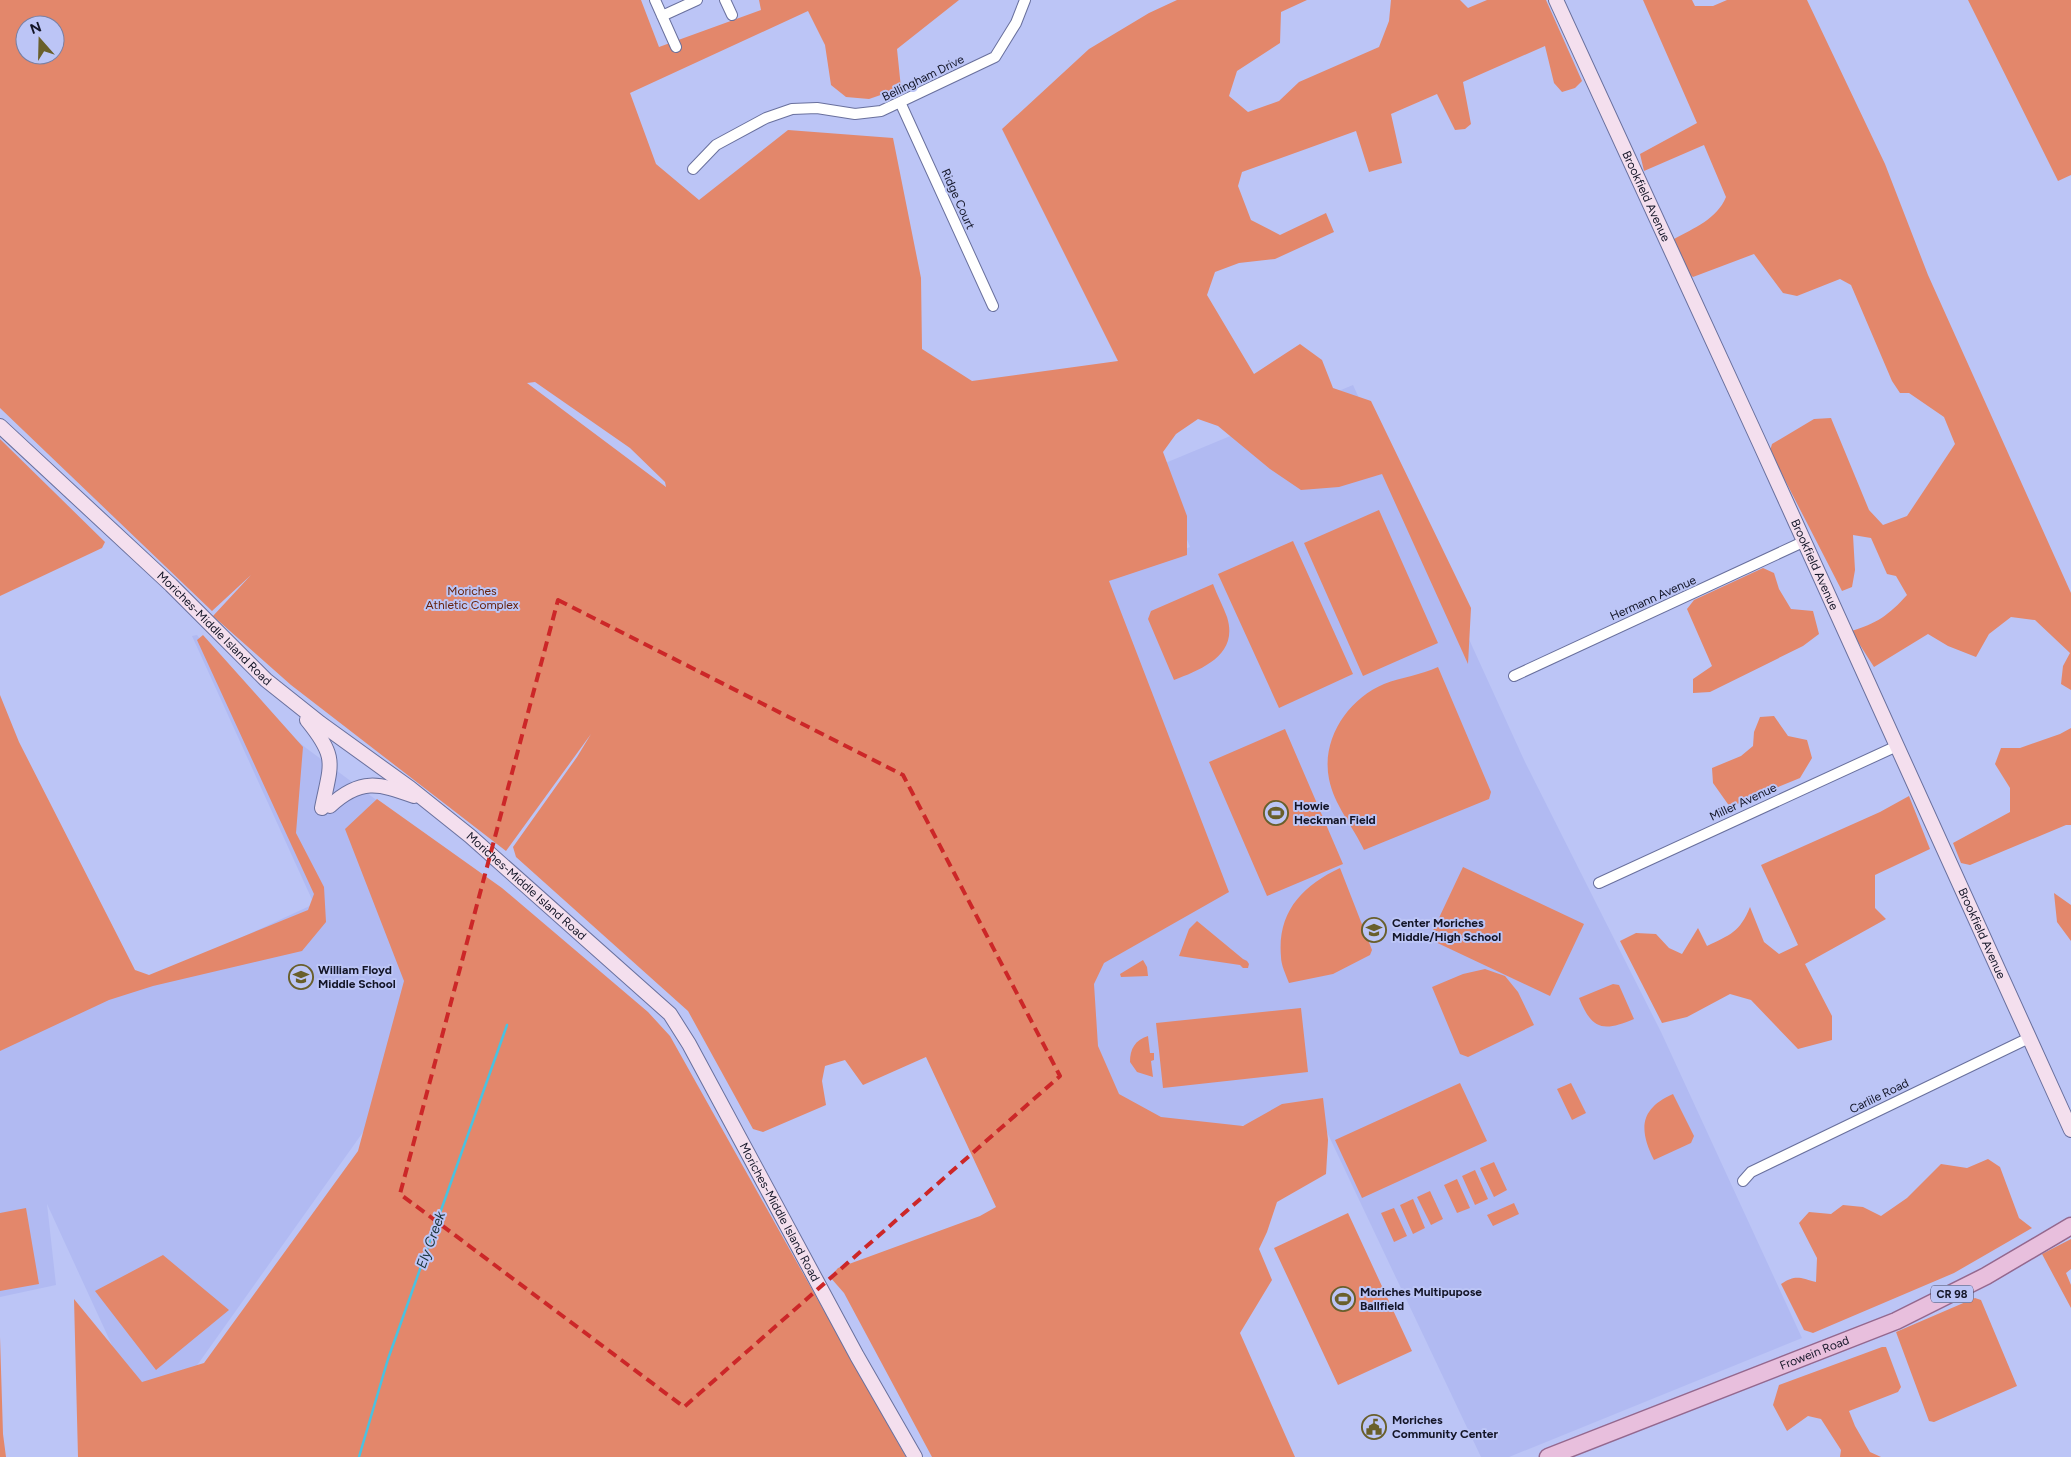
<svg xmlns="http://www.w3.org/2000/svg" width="2071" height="1457" viewBox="0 0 2071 1457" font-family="Figtree,sans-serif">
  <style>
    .built { fill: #b1baf2 }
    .green { fill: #e3876b; fill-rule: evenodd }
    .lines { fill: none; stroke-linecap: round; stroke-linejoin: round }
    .stream { stroke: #4bc1df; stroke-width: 2.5 }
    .minor-casing { stroke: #69709d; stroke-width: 12 }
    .secondary-casing { stroke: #69709d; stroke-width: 16 }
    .primary-casing { stroke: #94688e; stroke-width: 19 }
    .minor { stroke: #fff; stroke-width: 10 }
    .secondary { stroke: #f4dfee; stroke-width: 14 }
    .primary { stroke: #e8bfdd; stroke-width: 16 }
    .marked { fill: none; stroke: #cc2728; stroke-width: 4; stroke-dasharray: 10 6; stroke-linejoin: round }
    .labels { text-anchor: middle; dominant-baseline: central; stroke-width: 4; stroke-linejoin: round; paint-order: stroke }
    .shield { fill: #bcc5f6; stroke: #464a65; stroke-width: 1 }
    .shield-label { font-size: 11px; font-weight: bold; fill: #131527 }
    .street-label { font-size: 12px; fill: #131527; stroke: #bcc5f6 }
    .park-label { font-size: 12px; fill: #65220c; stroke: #bcc5f6 }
    .poi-label { font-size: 12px; font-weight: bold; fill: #131527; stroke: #bcc5f6; text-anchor: start }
    .water-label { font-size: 14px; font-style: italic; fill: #1a333a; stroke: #bcc5f6 }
  </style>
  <rect width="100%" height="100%" fill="#bcc5f6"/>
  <path class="built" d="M1353,385L1525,762L1661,1032L1802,1338L1509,1457H1481L1317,1111L1136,1146L1059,970L1097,586L1190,547L1158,466Z
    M197,635L240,692L306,748L486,881L398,1083L151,1430L47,1204L56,1285L0,1297V1049L314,904L192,636Z"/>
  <path class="green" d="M0,0H641L659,47L761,10L759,0H959L897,49L901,88L869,99L846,97L831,85L825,45L808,11L630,93L656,164L699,200L788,130L893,138L921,278L922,349L972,381L1118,361L1002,129L1089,49L1149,13L1177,0H1307L1281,12L1280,43L1237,71L1229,96L1248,112L1279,101L1299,82L1379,47L1389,21L1391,0H1460L1468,8L1487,0H1546L1582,81L1575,88L1562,92L1554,83L1545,46L1463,82L1471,124L1465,129L1455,130L1437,94L1391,114L1402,163L1369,172L1356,131L1242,172L1238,186L1251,220L1280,235L1326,213L1334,232L1275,259L1239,263L1215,272L1207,295L1254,374L1300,344L1322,360L1333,388L1371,401L1471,608L1468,664L1382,474L1339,487L1301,490L1270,469L1218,426L1198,419L1176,434L1163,452L1187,516V555L1109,581L1229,892L1104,963L1094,984L1098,1046L1119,1094L1161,1117L1243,1126L1282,1104L1323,1098L1328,1140L1326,1174L1277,1202L1267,1232L1259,1249L1272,1280L1240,1333L1295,1457H932L844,1293L830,1277L838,1268L980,1216L996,1207L926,1057L863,1085L845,1060L825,1066L822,1081L826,1105L763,1132L753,1129L688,1011L516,857L513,847L577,757L591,734L506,851L291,685L213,616L251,575L212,611L0,408ZM25,25H55V55H25ZM535,382L630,448L665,482L666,487L527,383Z
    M1643,0H1692L1695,6H1713L1727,0H1807L1885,164L1928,275L2071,593V690L2061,684L2063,666L2070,653L2035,620L2011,617L1989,634L1976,657L1948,646L1928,634L1874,667L1851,631C1876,624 1889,615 1907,595L1896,576L1887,574L1871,538L1853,535L1855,570L1852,587L1842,591L1770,451L1772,444L1814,419L1831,418L1869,510L1883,525L1907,516L1955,444L1944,417L1909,393H1900L1892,381L1851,285L1840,279L1797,296L1783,293L1754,254L1693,277L1688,273L1674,239C1694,228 1717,219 1726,197L1704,145L1644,171L1640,154L1697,123Z
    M1968,0H2071V175L2058,181Z
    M0,439L105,542L102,548L0,596Z
    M1379,510L1438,643L1363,676L1304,543Z
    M1293,541L1353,674L1279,708L1218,574Z
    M1763,568L1774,573L1779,589L1791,609L1813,611L1819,634L1803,646L1710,692L1693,693V679L1712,666L1687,609L1694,600Z
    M1213,584C1217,595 1223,606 1227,617C1239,655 1202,669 1174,680L1148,619L1151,611Z
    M203,635L303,747L296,833L324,887L326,922L302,951L153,986L109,1000L0,1051V695L19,742L135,970L149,975L308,910L314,894L197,640Z
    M1438,667L1491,792L1489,799L1364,850C1353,826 1334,805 1329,779C1321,739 1348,699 1384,684C1402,677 1421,675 1438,667Z
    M1774,716L1788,736L1807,740L1812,758L1800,778L1730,807L1713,783L1712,768L1741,756L1753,746L1754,732L1760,717Z
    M2071,728V825H2066L1970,865L1961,863L1953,843L2010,812V788L1995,764L2001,748H2020L2060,734Z
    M1285,729L1343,864L1267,896L1209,762Z
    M1909,796L1930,849L1875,875V908L1886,919L1805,964L1832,1016V1040L1798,1049L1751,1000L1730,994L1687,1017L1662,1023L1620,941L1636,933L1656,934L1669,948L1682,954L1698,928L1707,946C1730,935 1740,932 1750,907L1764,942L1779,954L1798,945L1761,865L1880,812Z
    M377,799L502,888L648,1012L670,1036L906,1457H78L74,1299L142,1382L204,1363L358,1151L404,981L345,829Z
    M1463,867L1584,924L1550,996L1429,939Z
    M1340,868L1372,950L1370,955L1333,974L1289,983C1286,975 1281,965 1281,957C1277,912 1302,886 1340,868Z
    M2054,893L2071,905V941L2057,922Z
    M1197,921L1243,959L1247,961L1249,964L1248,968H1243L1240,965L1179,956L1189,929Z
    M1143,960L1147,967L1148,976L1121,977L1120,974Z
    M1485,969L1505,976L1518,992L1534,1025L1468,1057L1460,1054L1432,987L1463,974Z
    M1613,984L1619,985L1634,1019C1603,1032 1592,1030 1579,998Z
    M1301,1008L1308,1072L1163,1088L1156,1023Z
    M1148,1036L1150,1053H1154V1060L1151,1061L1153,1077L1137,1072L1130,1062C1130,1049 1135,1040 1148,1036Z
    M1460,1083L1487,1141L1362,1198L1335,1140Z
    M1571,1083L1586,1113L1572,1120L1557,1089Z
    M1673,1094L1694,1136L1691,1143L1654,1160C1639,1130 1639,1109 1673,1094Z
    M1988,1159L2000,1167L2019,1218L2032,1228L1954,1273L1813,1333L1804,1330L1781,1284C1796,1274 1800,1278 1816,1282L1817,1258L1799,1223L1809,1212L1831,1214L1843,1205L1863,1207L1881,1216L1907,1198L1941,1164L1967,1168Z
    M1494,1162L1507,1190L1494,1197L1480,1168Z
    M1475,1170L1488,1199L1475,1205L1462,1176Z
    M1457,1179L1470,1208L1457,1213L1444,1185Z
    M1430,1191L1443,1219L1431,1225L1417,1197Z
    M1413,1199L1425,1228L1413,1234L1400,1205Z
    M1514,1203L1519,1214L1493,1226L1487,1215Z
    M26,1208L39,1284L0,1291V1213Z
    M1394,1208L1407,1236L1394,1242L1381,1213Z
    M1348,1213L1412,1351L1338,1385L1274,1248Z
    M2071,1239V1269L2066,1273L2071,1285V1308L2042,1254Z
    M163,1255L229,1310L156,1370L95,1291Z
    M1975,1298L1981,1300L2017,1386L1934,1422L1929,1421L1896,1332Z
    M0,1337L3,1434L6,1457H0Z
    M1882,1347H1886L1901,1387L1898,1392L1849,1411L1855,1426L1870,1452L1881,1457H1840L1841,1450L1821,1419L1808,1416L1787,1431L1773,1405L1779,1385Z"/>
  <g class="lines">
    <path class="stream" d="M359,1457L388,1359L507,1025"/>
    <defs>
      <path id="minor" d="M655,0L676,47
        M725,0L732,15
        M662,16L697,0
        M900,102L993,306
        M693,169L716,145L766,118L792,109L817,108L855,114L881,111L995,57L1016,23L1025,0
        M1514,676L1803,542
        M1599,883L1897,746
        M1743,1181L1751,1172L2029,1038"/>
      <g id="secondary">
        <path id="s1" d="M1556,0L1760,444L2071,1130"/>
        <path id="s2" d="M0,426L171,585L266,680L320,723L410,788L470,836L670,1014L689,1044L857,1356L915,1457"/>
        <path d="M307,720C338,758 331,763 322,808"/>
        <path d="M330,806C360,778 379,783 414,796"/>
      </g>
      <g id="primary">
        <path id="s3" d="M1548,1457L1896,1321L1986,1276L2071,1226"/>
      </g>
    </defs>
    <use href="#minor" class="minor-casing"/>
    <use href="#secondary" class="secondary-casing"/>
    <use href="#primary" class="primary-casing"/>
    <use href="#minor" class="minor"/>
    <use href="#secondary" class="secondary"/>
    <use href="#primary" class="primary"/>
  </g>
  <path class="marked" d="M558,600L903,775L1060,1076L684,1407L400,1194Z"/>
  <defs>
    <symbol id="stadium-ring" viewBox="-11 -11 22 22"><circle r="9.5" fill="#bcc5f6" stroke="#695f2b" stroke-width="1.5"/><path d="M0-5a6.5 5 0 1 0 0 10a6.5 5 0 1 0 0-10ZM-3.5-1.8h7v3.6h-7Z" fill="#695f2b"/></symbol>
    <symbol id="school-ring" viewBox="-11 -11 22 22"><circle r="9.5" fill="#bcc5f6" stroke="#695f2b" stroke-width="1.5"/><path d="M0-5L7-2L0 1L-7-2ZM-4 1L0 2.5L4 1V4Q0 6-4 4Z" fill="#695f2b"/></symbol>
    <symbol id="civic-ring" viewBox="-11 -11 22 22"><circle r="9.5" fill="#bcc5f6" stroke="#695f2b" stroke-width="1.5"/><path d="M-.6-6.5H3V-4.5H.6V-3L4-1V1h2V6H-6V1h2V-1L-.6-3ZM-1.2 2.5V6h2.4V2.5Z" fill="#695f2b"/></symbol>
  </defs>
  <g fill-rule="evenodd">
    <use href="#stadium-ring" x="1262" y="799" width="28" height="28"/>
    <use href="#school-ring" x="1360" y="916" width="28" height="28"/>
    <use href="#school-ring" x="287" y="963" width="28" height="28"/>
    <use href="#stadium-ring" x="1329" y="1285" width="28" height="28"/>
    <use href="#civic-ring" x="1360" y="1413" width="28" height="28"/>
  </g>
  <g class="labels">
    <rect class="shield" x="1931" y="1285.5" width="42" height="17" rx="4"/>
    <g class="shield-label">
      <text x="1952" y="1294">CR 98</text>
    </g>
    <g class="street-label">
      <text transform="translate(923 78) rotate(-26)">Bellingham Drive</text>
      <text stroke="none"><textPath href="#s1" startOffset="216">Brookfield Avenue</textPath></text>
      <text transform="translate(958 199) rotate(66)">Ridge Court</text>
      <text stroke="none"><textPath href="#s1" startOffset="621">Brookfield Avenue</textPath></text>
      <text transform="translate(1653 598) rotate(-24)">Hermann Avenue</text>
      <text stroke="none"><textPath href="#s2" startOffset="295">Moriches-Middle Island Road</textPath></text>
      <text transform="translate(1743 802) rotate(-25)">Miller Avenue</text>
      <text stroke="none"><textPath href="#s2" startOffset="700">Moriches-Middle Island Road</textPath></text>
      <text stroke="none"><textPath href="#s1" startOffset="1026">Brookfield Avenue</textPath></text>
      <text transform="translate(1879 1096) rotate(-26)">Carlile Road</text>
      <text stroke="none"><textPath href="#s2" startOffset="1119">Moriches-Middle Island Road</textPath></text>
      <text stroke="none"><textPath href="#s3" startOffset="286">Frowein Road</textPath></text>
    </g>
    <g class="park-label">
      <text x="472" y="591">Moriches<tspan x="472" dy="14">Athletic Complex</tspan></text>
    </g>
    <g class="poi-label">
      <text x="1294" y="806">Howie<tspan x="1294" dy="14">Heckman Field</tspan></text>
      <text x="1392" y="923">Center Moriches<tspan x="1392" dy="14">Middle/High School</tspan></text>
      <text x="318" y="970">William Floyd<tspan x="318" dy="14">Middle School</tspan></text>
      <text x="1360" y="1292">Moriches Multipupose<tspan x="1360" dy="14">Ballfield</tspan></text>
      <text x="1392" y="1420">Moriches<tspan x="1392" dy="14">Community Center</tspan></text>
    </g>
    <g class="water-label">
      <text transform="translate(431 1240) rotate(-70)">Ely Creek</text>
    </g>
  </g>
  <g transform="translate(40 40) rotate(340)"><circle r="24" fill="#bcc5f6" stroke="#787fa3"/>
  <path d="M0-4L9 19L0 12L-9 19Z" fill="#695f2b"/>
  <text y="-8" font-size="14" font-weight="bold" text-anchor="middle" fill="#131527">N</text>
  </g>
</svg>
